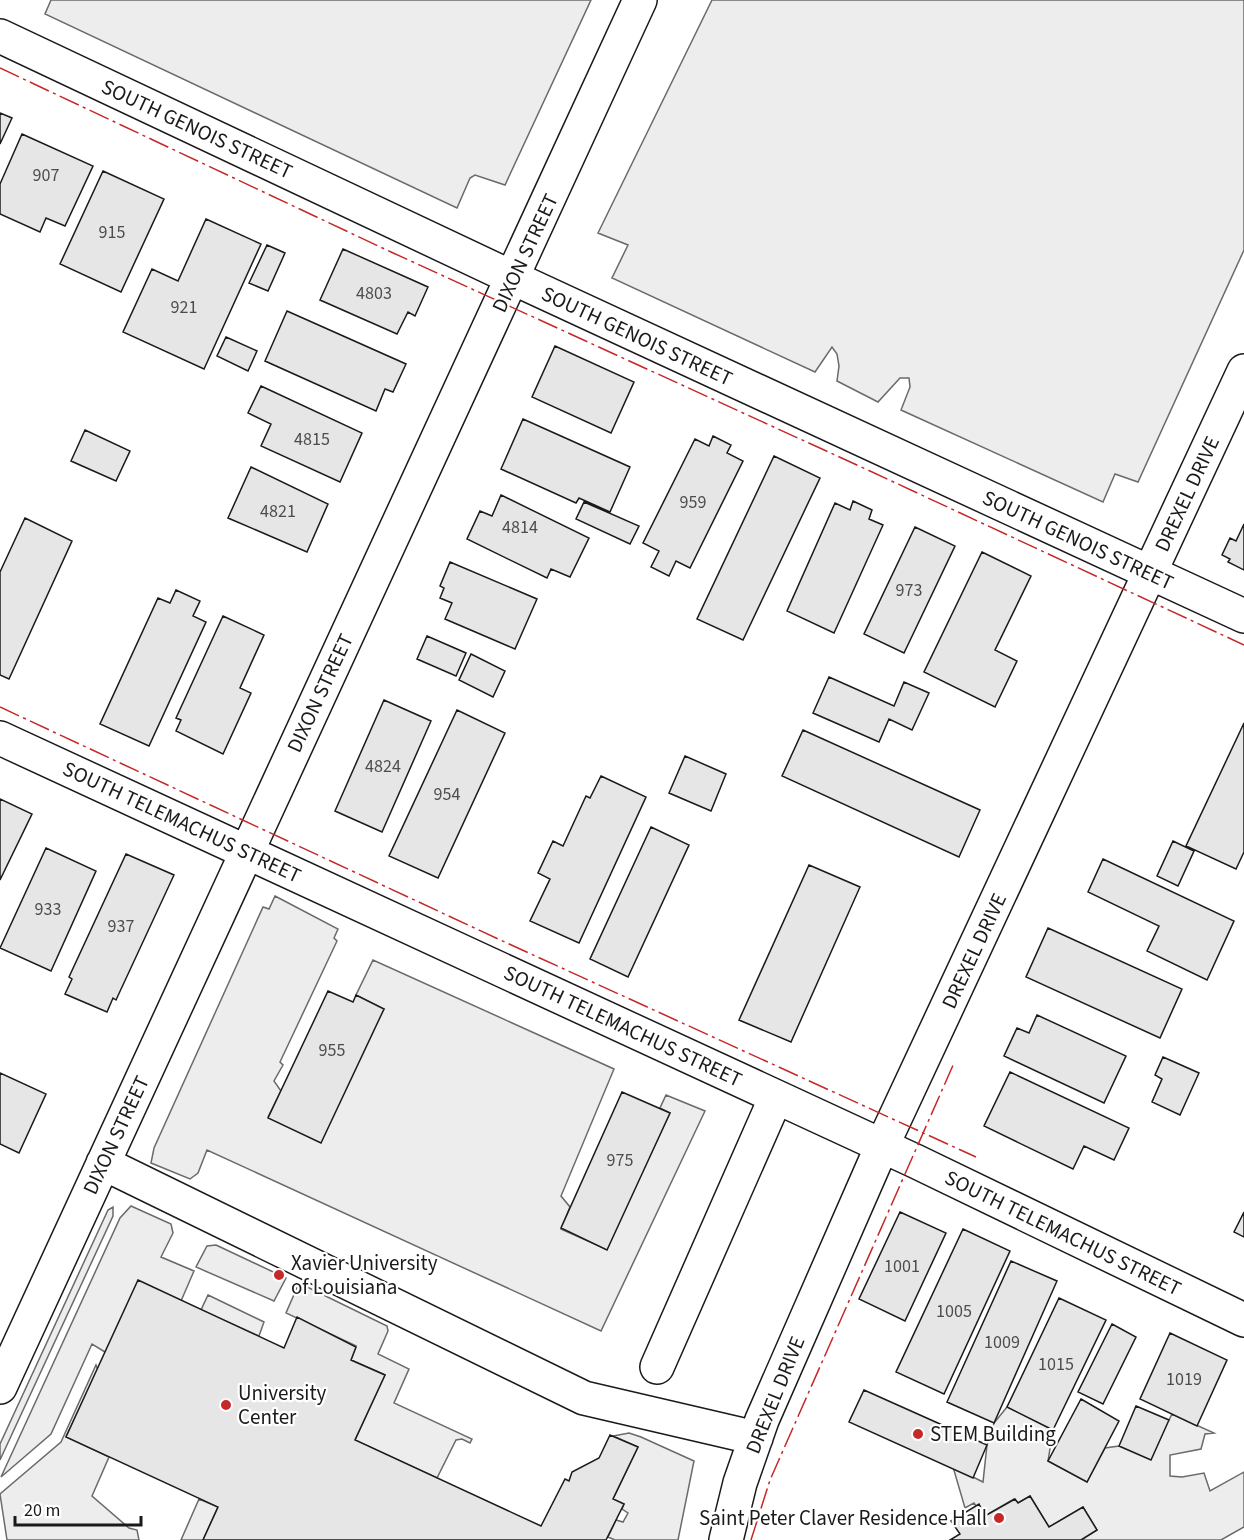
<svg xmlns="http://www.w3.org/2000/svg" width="1244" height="1540" viewBox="0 0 1244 1540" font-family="'Source Sans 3',sans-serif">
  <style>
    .built { fill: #ededed; stroke: #6a6a6a; stroke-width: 1.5 }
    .building { fill: #e6e6e6; stroke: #1a1a1a; stroke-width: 1.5 }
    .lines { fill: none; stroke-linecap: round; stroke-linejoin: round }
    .minor-casing { stroke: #1a1a1a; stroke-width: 36 }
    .minor { stroke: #fff; stroke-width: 33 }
    .power { stroke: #c62828; stroke-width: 1.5; stroke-dasharray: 21 4.5 3 4.5; stroke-linecap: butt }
    .poi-dot { fill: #c62828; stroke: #fff; stroke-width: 2 }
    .labels { text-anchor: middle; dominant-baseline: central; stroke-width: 4.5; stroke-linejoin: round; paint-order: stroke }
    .number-label { font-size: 18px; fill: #4d4d4d }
    .street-label { font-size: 21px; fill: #1a1a1a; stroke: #fff }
    .poi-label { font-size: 21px; fill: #1a1a1a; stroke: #fff; text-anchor: start }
  </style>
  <rect width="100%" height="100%" fill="#fff"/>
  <path class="built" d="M51,0H591L505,185L475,175L470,178L457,208L45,14Z
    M712,0H1244V250L1138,482L1115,474L1103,502L901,410L910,387L909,378H900L878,402L837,381L839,366L837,354L832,347L815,372L612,278L628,245L598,233Z
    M275,896L338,929L334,938L337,941L280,1062L283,1065L274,1081L281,1091L268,1117L384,1009L356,995L373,960L614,1069L561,1196L570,1207L561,1229L606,1249L670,1113L660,1108L666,1095L705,1111L601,1331L207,1150L198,1173L190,1179L151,1163L154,1148L263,907L269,909Z
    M131,1206L171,1224L173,1233L161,1257L194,1271L181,1301L105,1352L92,1344L51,1434L1,1477L120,1218Z
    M113,1207V1216L0,1460V1444L108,1210Z
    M216,1245L286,1278L274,1301L196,1267L207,1246Z
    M299,1283L387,1326L388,1331L378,1354L409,1369L394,1403L472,1439L470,1443L462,1439L456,1440L437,1478L355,1440L385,1375L351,1360L356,1346L286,1313Z
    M208,1295L264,1322L259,1336L201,1310Z
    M96,1365L98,1370L66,1437L109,1457L92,1496L129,1528L137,1530L139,1540H7L0,1494L61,1442Z
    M1007,1407L1053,1430L1048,1461L1087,1482L1105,1448L1119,1446L1169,1420L1172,1414L1214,1433L1205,1434L1201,1449L1170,1455V1476L1182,1477L1204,1473L1210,1491L1244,1472V1527L1221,1540H1081L1097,1530L1083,1507L1049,1527L1030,1496L1018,1503L1014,1499L985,1516L979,1505L976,1506L974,1503L965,1508L953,1467L983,1482L987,1445L994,1423Z
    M629,1433L641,1437L694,1461L678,1540H615L608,1537L616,1520L623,1522L628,1513L622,1509L624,1504L613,1499L638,1447L613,1436Z
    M199,1499L218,1507L203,1540H181Z"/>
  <path class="building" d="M0,113L12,118L0,144Z
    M22,134L93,166L65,226L46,218L40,232L0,214V184Z
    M103,171L164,199L121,292L60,264Z
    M206,219L261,244L204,369L123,332L152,269L178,281Z
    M267,245L285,253L268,291L249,283Z
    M343,249L428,287L415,316L408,312L397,334L320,300Z
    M287,311L406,364L393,392L385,389L376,411L265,361Z
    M226,337L257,351L248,371L217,356Z
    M555,346L634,382L611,433L532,397Z
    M261,386L362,433L340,482L261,446L271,424L248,413Z
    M523,419L630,467L610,512L579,498L576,503L501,469Z
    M85,430L130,451L116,481L71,461Z
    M713,436L731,445L727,453L743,461L690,568L676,561L669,576L651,567L659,551L643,543L695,439L709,446Z
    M774,456L820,478L743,640L697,619Z
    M251,467L328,504L307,552L228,518Z
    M501,495L589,538L570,577L551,569L547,578L467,539L480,511L492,516Z
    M853,501L872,510L869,519L883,525L834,633L787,611L835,503L850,510Z
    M584,502L639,526L630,544L576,519Z
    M25,518L72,541L9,679L0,675V572Z
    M1244,524V570L1228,562L1230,559L1222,555L1230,538L1236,541Z
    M915,527L955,546L904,653L864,634Z
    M982,552L1031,576L995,650L1017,661L995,707L924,672Z
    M450,562L537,599L515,649L445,619L452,603L440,598L444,588L440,586Z
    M176,590L200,601L193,616L206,622L149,746L100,724L158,598L170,603Z
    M223,616L264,635L240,688L251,693L223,754L176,731L181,720L176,718Z
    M427,636L466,653L456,676L417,659Z
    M471,654L505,671L493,697L459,680Z
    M829,677L894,706L904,682L929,693L912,730L889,719L879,742L813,713Z
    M384,700L431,721L382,832L335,811Z
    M457,710L505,733L438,878L389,856Z
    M1244,723V852L1236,869L1186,846Z
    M803,730L980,810L959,857L782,776Z
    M685,756L726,774L711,811L669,793Z
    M601,776L646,797L579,943L530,921L550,879L538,873L553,841L563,846L586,796L590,798Z
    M0,799L32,814L0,880Z
    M651,827L689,845L628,977L590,959Z
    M1173,841L1194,851L1178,886L1157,876Z
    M46,848L96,871L51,971L0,948Z
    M126,854L174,875L116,1000L113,998L107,1012L65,994L72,979L69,977Z
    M1103,859L1234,921L1207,980L1147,951L1159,926L1088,892Z
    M809,865L860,887L791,1042L739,1020Z
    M1048,928L1182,989L1160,1038L1026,977Z
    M328,991L353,1002L356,995L384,1009L321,1143L268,1118Z
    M1037,1015L1126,1056L1104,1103L1004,1056L1017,1028L1029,1033Z
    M1163,1057L1199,1073L1180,1115L1152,1102L1162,1079L1155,1075Z
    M1010,1072L1129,1128L1114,1160L1084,1146L1073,1169L984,1126Z
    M0,1073L46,1094L19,1153L0,1144Z
    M622,1092L670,1113L607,1250L561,1228Z
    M900,1212L946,1233L905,1321L859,1299Z
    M1244,1212V1237L1234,1232Z
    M963,1229L1010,1251L944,1394L896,1372Z
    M1011,1261L1057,1281L994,1423L947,1402Z
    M138,1280L284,1348L297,1317L356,1347L351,1360L385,1375L355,1440L541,1526L565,1479L569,1481L572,1472L599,1458L610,1435L638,1447L613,1499L624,1504L606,1540H203L218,1507L66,1437Z
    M1059,1298L1106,1320L1053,1430L1007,1407Z
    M1112,1324L1136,1337L1103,1404L1078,1392Z
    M1170,1333L1227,1360L1197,1426L1140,1399Z
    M864,1390L987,1445L973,1478L849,1422Z
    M1081,1399L1119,1421L1087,1482L1048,1461Z
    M1136,1406L1169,1420L1151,1460L1119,1446Z
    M1030,1496L1049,1527L1083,1507L1097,1530L1081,1540H950L960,1534L951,1521L979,1504L985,1516L1015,1499L1018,1503Z"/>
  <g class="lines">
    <defs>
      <path id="minor" d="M0,36L513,278L1244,616
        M0,738L915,1161L1244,1320
        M103,1163L584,1398L756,1438
        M657,1367L776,1097
        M0,1387L640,0
        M726,1540L740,1483L762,1420L882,1146L1244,371"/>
    </defs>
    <use href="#minor" class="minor-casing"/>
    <use href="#minor" class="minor"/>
    <path class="power" d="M0,68L391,252L870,471L1244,645
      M0,707L496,938L976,1157
      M751,1540L770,1480L954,1063"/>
  </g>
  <g class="poi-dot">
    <circle cx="279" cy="1275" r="6"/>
    <circle cx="226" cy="1405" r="6"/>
    <circle cx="918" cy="1434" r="6"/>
    <circle cx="999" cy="1518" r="6"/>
  </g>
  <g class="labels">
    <g class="number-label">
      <text x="46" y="175">907</text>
      <text x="112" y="232">915</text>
      <text x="374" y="293">4803</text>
      <text x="184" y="307">921</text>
      <text x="312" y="439">4815</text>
      <text x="693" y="502">959</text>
      <text x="278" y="511">4821</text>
      <text x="520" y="527">4814</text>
      <text x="909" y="590">973</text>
      <text x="383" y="766">4824</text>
      <text x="447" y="794">954</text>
      <text x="48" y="909">933</text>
      <text x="121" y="926">937</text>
      <text x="332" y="1050">955</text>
      <text x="620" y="1160">975</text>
      <text x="902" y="1266">1001</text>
      <text x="954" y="1311">1005</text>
      <text x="1002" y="1342">1009</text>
      <text x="1056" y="1364">1015</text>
      <text x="1184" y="1379">1019</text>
    </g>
    <g class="street-label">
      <text transform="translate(197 129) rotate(25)">SOUTH GENOIS STREET</text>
      <text transform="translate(525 253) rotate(-65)">DIXON STREET</text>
      <text transform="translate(637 336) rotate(25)">SOUTH GENOIS STREET</text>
      <text transform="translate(1187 494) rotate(-65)">DREXEL DRIVE</text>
      <text transform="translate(1078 540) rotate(25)">SOUTH GENOIS STREET</text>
      <text transform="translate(320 693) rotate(-65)">DIXON STREET</text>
      <text transform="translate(182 822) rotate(25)">SOUTH TELEMACHUS STREET</text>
      <text transform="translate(974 951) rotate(-65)">DREXEL DRIVE</text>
      <text transform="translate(623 1026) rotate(25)">SOUTH TELEMACHUS STREET</text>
      <text transform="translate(116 1135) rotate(-65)">DIXON STREET</text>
      <text transform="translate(1063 1233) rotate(26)">SOUTH TELEMACHUS STREET</text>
      <text transform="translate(775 1395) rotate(-68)">DREXEL DRIVE</text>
    </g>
    <g class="poi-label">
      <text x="291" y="1263">Xavier University<tspan x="291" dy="24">of Louisiana</tspan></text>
      <text x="238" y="1393">University<tspan x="238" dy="24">Center</tspan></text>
      <text x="930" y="1434">STEM Building</text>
      <text x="987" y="1518" text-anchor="end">Saint Peter Claver Residence Hall</text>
    </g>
  </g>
  <path d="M15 1516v9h126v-9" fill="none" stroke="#1a1a1a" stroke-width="3"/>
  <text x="24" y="1516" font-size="18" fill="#1a1a1a" stroke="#ffffff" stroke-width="4.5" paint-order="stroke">20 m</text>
</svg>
